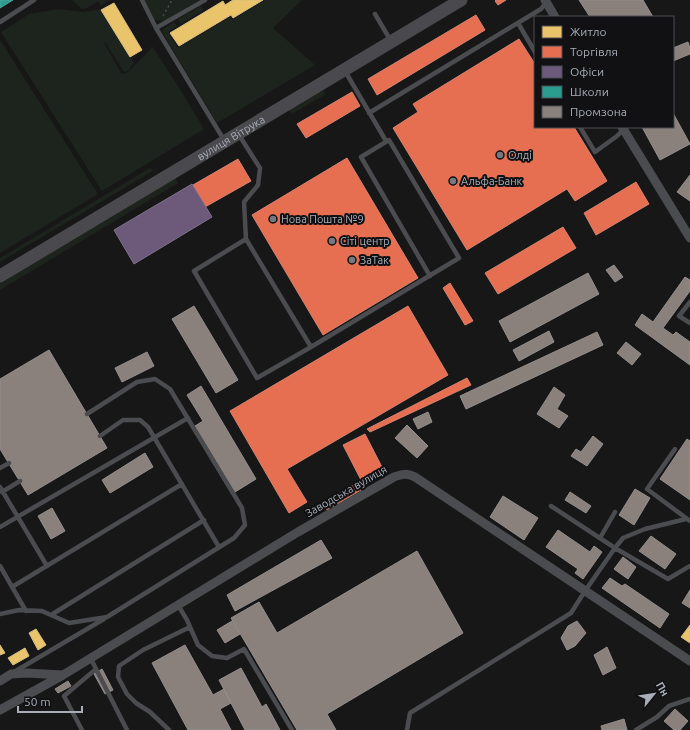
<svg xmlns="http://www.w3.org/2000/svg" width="690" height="730" viewBox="0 0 690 730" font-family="Ubuntu,sans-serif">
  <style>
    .green { fill: #1d241e }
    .homes { fill: #e9c46a; stroke: #d6bd81 }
    .shops { fill: #e76f51; stroke: #d48270 }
    .offices { fill: #6d597a; stroke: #7f728d }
    .schools { fill: #2a9d8f; stroke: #50a29b }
    .industry { fill: #8a817c; stroke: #938e8e }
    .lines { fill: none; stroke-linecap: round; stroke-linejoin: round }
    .path { stroke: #4d4e52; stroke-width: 1.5; stroke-dasharray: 2 3; stroke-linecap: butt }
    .service { stroke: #4b4c50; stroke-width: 4.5 }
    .minor { stroke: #4b4c50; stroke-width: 9 }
    .secondary { stroke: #4a4a4e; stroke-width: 13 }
    .poi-dot { fill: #757880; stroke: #111113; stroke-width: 1.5 }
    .labels { text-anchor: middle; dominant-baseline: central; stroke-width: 4; stroke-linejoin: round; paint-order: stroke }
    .street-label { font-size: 11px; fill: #a8adb8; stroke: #111113 }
    .poi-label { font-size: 11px; fill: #a8adb8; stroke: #111113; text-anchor: start }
  </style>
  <rect width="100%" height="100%" fill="#171717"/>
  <path class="green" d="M72,0H109L100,6L99,1L87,8L82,9Z
    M143,0H199L166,20C161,21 157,21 153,19Z
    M265,0H302L273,28L315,65L217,123L164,35L162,30L174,22L177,26L168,32L178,48L230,17L232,20Z
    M201,6L204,10L181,24L178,19Z
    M59,9L82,12L91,11L101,9L134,63L128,71L124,72L105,42L104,43L121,73L123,74L128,72L150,50L152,46L178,86L204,129L102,191L1,32L29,14Z
    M0,40L98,194L0,253Z
    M323,90L326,94L292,114L289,110Z
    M150,168L153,171L0,262V258Z
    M175,178L178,183L0,290V283Z"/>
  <path class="homes" d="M233,0H263L233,18L231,15L179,46L170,33L223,1L225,5Z
    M114,3L142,50L130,57L101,10Z
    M690,625V643L681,637Z
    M36,629L46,645L38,650L29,633Z
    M0,645L5,653L0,655Z
    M25,648L29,656L13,665L8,658Z"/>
  <path class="shops" d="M496,0H506L498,5L495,1Z
    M476,15L485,30L377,95L368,79Z
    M519,39L535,64V127H574L607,181L575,201L567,189L467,250L393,128L418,112L413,104Z
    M352,92L360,106L306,138L297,124Z
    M347,158L418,278L323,335L252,215Z
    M238,159L251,181L205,207L193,185Z
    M636,182L649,204L596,235L584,213Z
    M563,227L576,248L498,294L485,273Z
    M450,283L473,321L465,325L443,288Z
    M408,306L448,375L287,469L307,502L289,513L230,411Z
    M467,378L471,385L370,432L367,429Z
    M365,434L383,469L361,480L343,445Z
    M357,483L361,490L327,510L323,503Z"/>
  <path class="offices" d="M192,184L212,217L134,264L114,230Z"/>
  <path class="schools" d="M0,0H13L0,8Z"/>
  <path class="industry" d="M579,0H643L653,17H590Z
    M688,42L690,48V54L673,61V48Z
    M673,113L690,144L660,160L642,127H673Z
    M690,175V201L677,192Z
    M614,265L623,277L615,282L606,270Z
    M588,273L599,294L510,342L499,321Z
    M685,277L690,280V291L663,328L673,335L676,332L690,342V365L635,325L642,314L653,322Z
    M194,306L238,380L216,393L172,319Z
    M549,331L554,342L519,361L513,350Z
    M597,332L603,345L466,409L460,396Z
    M626,342L641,354L632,365L617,353Z
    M49,350L107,448L28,495L0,449V379Z
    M147,352L154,366L122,382L115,368Z
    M201,386L256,479L235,492L195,426L203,421L187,395Z
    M554,387L565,395L557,409L568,416L559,428L537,414Z
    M428,412L432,422L418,429L413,419Z
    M407,425L428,446L417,458L395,438Z
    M593,436L603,444L587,466L571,456L576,449L581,452Z
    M687,439L690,441V500L660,479Z
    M145,453L153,467L110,493L102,480Z
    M635,489L650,498L634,525L619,515Z
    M570,492L591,506L586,513L565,500Z
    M503,496L538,518L524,540L490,517Z
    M52,508L65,531L51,539L38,516Z
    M558,530L590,552L594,546L602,552L583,579L575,573L578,569L546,547Z
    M651,536L676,554L665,569L639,551Z
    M321,540L332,558L235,611L227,595Z
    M417,551L463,633L327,714L336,730H297L231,618L259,602L277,633Z
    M623,557L636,567L628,579L614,569Z
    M610,578L622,586L625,584L669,614L660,628L602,588Z
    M690,590V608L682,603Z
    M232,621L240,634L225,643L217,630Z
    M577,621L586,633L575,646L567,650L561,638L568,626Z
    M185,645L213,695L224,689L231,703L220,709L231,730H188L152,663Z
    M607,647L616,668L603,675L594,655Z
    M241,668L262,707L266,704L280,730H245L219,680Z
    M102,669L113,690L105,694L94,674Z
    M68,681L71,686L58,693L55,689Z
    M675,709L688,721L680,730H674L664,721Z
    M624,719L627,730H602L601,726Z"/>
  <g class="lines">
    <path class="path" d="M163,16L172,0"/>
    <path class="service" d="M142,0L156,28L224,140
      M375,14L388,36
      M0,22L34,0
      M518,23L535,52
      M156,28L205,0
      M345,71L386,141
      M369,113L541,9L546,3
      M580,127L595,152L617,136L623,130
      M239,135L260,168L258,185L244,202L246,239L311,347L257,378L194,271L246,239
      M690,302L679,316L690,323
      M311,347L459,258L389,140L361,157L430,276
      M100,436L123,420H140L148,427L219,547
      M675,449L647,489L690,521
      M0,468L9,463
      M0,487L47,566
      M2,492L20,481
      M551,506L615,548L623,538L645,529L686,519
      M0,527L188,418
      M600,538L615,512
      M0,566L26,611
      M12,587L182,484
      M0,614L19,610L42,611L69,623L107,617L234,538L245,525L242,508L170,389L155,379L137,382L87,414
      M51,615L204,520
      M190,627L198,645L212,656L227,658L244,649L292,730
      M91,659L127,730
      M14,672L104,619
      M82,730L64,696L96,669
      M169,730L150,712L136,703L127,694L118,677L119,666L143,650L190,627L187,620L178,605
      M407,730L410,713L571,613L585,591L615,548L668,579L690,566
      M636,730L657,717L669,706L690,699"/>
    <path class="minor" d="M545,0L555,17
      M622,127L690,238
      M0,681L11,674L26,673L63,675
      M0,710L63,675L298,532L394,477C402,474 407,473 415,477L690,661"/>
    <path class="secondary" id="s1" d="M0,276L461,0"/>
  </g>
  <g class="poi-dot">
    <circle cx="500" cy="155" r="4"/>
    <circle cx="453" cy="181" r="4"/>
    <circle cx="273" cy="219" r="4"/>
    <circle cx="332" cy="241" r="4"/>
    <circle cx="352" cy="260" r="4"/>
  </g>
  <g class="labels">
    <g class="street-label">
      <text stroke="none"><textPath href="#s1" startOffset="269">вулиця Вітрука</textPath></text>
      <text transform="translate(346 491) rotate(-30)">Заводська вулиця</text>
    </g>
    <g class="poi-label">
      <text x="508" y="155">Олді</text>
      <text x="461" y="181">Альфа-Банк</text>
      <text x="281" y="219">Нова Пошта №9</text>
      <text x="340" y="241">Сіті центр</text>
      <text x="360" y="260">ЗаТак</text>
    </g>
  </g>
  <rect x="534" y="16" width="140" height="112" fill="#111113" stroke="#4d4f55"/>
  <rect x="542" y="26" width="20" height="12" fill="#e9c46a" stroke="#4d4f55"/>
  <text x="570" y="36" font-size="12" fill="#a8adb8">Житло</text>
  <rect x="542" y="46" width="20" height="12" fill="#e76f51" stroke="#4d4f55"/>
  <text x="570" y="56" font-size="12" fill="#a8adb8">Торгівля</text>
  <rect x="542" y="66" width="20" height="12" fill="#6d597a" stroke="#4d4f55"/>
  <text x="570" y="76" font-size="12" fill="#a8adb8">Офіси</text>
  <rect x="542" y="86" width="20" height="12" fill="#2a9d8f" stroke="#4d4f55"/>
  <text x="570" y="96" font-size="12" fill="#a8adb8">Школи</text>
  <rect x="542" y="106" width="20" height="12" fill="#8a817c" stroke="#4d4f55"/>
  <text x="570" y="116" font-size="12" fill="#a8adb8">Промзона</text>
  <g transform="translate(654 694) rotate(60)" stroke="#111113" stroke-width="3" paint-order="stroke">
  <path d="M0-3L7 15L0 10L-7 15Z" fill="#a8adb8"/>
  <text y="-6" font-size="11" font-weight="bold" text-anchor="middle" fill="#a8adb8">Пн</text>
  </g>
  <path d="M18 706v6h64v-6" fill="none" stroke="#a8adb8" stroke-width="2"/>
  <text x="24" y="706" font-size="12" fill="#a8adb8" stroke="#111113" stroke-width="3" paint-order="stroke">50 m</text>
</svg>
